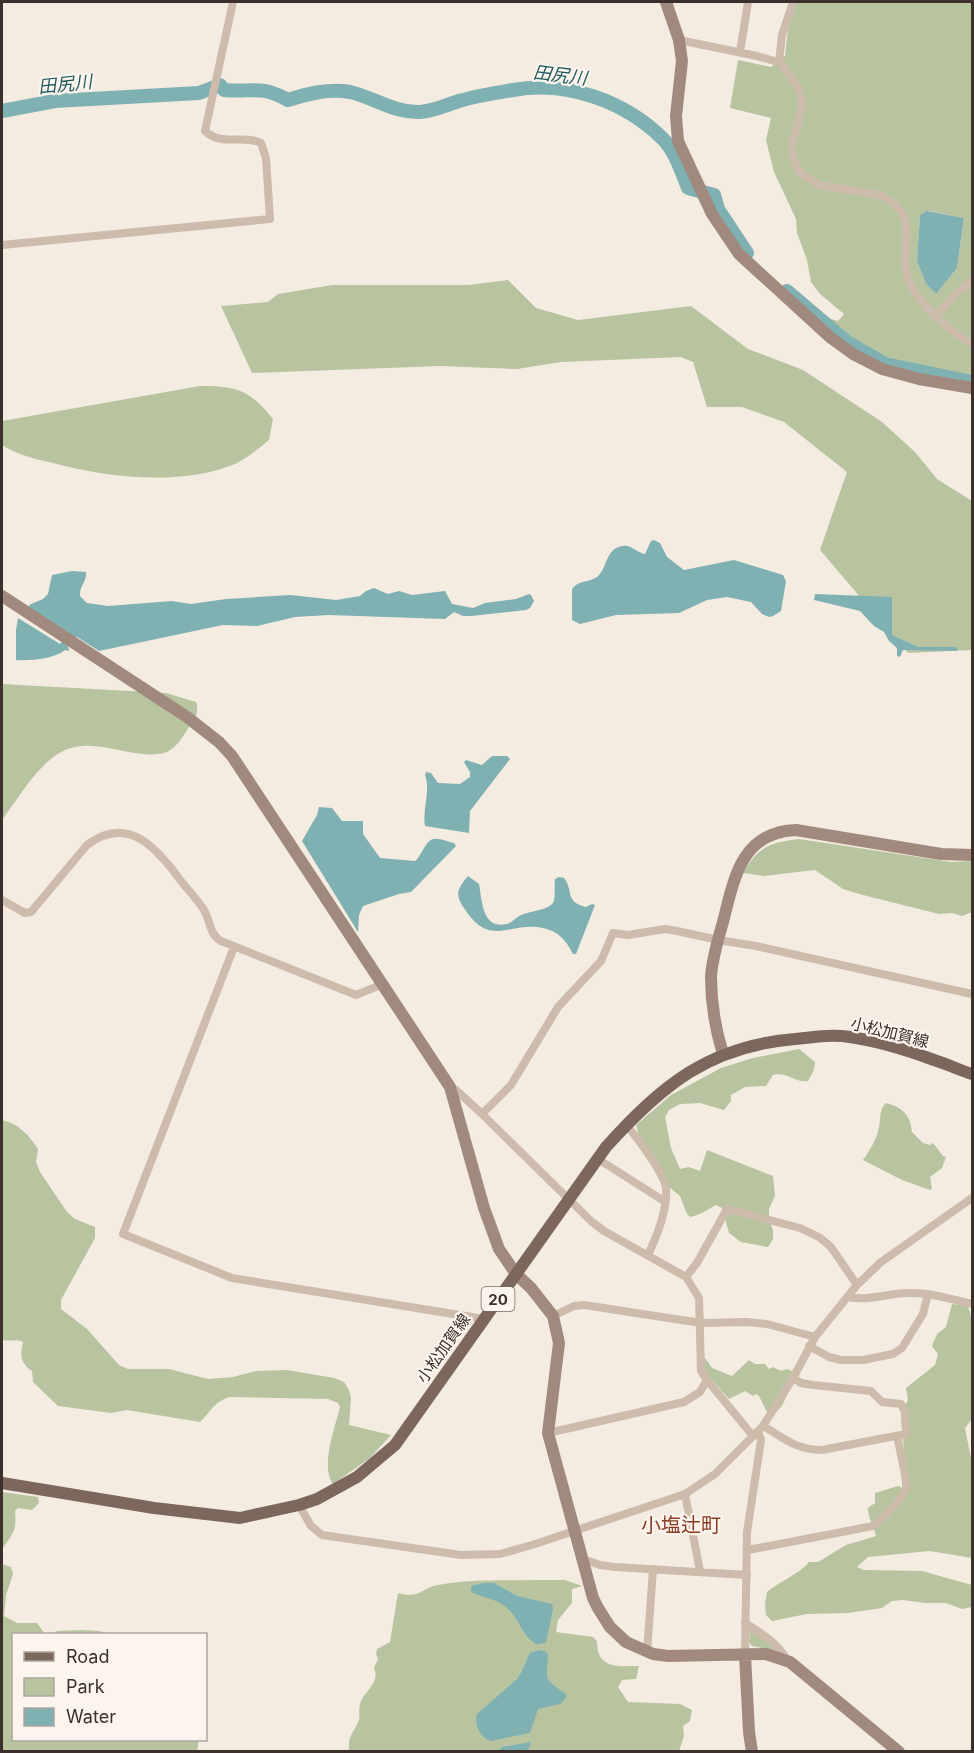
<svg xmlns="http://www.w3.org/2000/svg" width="974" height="1753" viewBox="0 0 974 1753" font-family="Inter,'Noto Sans JP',sans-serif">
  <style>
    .green { fill: #b8c4a0; fill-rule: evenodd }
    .water { fill: #7fb0b2 }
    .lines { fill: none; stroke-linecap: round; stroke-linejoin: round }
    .river { stroke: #7fb0b2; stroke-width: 14 }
    .street { stroke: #cdbbac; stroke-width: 8 }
    .secondary { stroke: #a18a7d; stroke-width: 12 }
    .primary { stroke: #7d675c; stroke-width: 12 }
    .labels { text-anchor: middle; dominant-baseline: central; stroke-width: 4.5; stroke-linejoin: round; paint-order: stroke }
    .shield { fill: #fbf5ee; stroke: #756b66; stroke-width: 1.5 }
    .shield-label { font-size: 15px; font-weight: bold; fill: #3b302b }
    .street-label { font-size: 16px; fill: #3b302b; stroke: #fbf5ee }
    .water-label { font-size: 18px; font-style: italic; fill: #1f5a5e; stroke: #fbf5ee }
    .quarter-label { font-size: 20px; fill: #8c3b22; stroke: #fbf5ee }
  </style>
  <rect width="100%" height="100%" fill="#f4ebe1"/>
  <path class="green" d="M797,2H972V384C945,379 913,378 887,366C852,352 825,326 797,303L800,296L827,318L838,321L844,314L820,294L811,282L807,260L797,233L796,219L774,172L766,140L771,118L730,108L738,60L771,67L785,56L788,28ZM928,211L964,218L957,268L936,294L926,284L917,261L920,215Z
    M508,280L536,308L578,320L691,306L748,349L803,370L882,422L915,452L937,479L972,501V650L908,653L820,550L847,472L784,422L742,407H707L693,362L681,357L561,362L517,369L440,366L252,373L221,306L268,302L278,294L332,285H469Z
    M200,386C237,386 250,390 273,419L269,440C259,448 248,458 235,464C182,486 108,478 53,463C36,459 17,455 2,445V421Z
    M2,684L166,693L196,702C200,711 194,720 189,727C183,737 175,750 164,753C135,760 100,739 71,748C42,756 20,796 2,820Z
    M799,839L951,862L972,861V912L962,916L952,913L939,914L863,895L843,889L815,870L764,876L743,873C759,846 769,843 799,839Z
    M799,1049L815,1062L814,1070L808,1081C795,1083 786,1071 773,1075L766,1086L745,1087L731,1095V1101L724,1110L700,1103L680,1104L669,1110L665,1117L671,1148L680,1169L689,1167L700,1171L707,1150L773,1176L775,1196L769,1209V1219L773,1230V1239L768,1247L741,1242L729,1233L722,1208L716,1205C708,1209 699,1216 690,1217L687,1214L680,1196L669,1187L639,1136L636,1125L671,1095L721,1068L753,1058Z
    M886,1103C904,1108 910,1115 912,1132L923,1143L930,1145L933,1143L943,1156L946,1157L942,1168L930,1177L932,1189L930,1190L902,1180L863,1160C870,1150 877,1139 879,1127C881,1118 879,1109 886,1103Z
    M2,1120C19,1124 28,1134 38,1149L36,1162L40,1172L67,1212L75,1219L95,1227V1238L61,1300V1309L87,1329L119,1365L128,1369H169L208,1379L233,1377L256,1371L287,1370L334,1378L344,1382L349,1390L351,1398L349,1425L391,1435L370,1458L333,1484C320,1466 335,1428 340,1407L338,1403L328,1399L230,1397C213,1402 212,1411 200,1422L127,1410L111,1413L58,1406L33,1382L32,1371C20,1363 20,1355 23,1342C17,1338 9,1342 2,1340Z
    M952,1304L968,1306L972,1320V1419L965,1428L972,1464V1558L930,1551L868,1557L857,1567L864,1570L922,1571L972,1585V1607L962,1609L946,1603H925L903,1600L892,1601L882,1608L848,1613L807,1614L772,1621L766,1615L765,1604L767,1592C778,1583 803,1571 809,1562H818L846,1545L876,1536C874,1525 868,1519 868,1508L875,1503V1493L898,1486L907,1490L901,1413L908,1400L906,1388L935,1365L938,1354L932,1346L937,1334L946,1327Z
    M705,1358L712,1368L732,1376L749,1360L755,1364H765L769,1369L773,1367L781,1371L787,1369L792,1371L793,1373C788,1387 786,1414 768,1414L759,1396L756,1394L753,1396L745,1391L729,1399L704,1371L703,1359Z
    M2,1492L38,1497L39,1503L32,1510L18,1508L15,1511C17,1530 13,1534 2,1549Z
    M2,1564L11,1567L13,1574L6,1595L4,1616L17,1623H37L45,1634H14V1740H199L197,1751H2Z
    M533,1580H565L582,1586L572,1589V1603L558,1620L556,1632L593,1637L597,1641C597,1670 618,1666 639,1666L636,1679L622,1680L618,1687L628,1702L680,1704L692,1710L690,1721L683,1726L684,1736L679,1751L348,1752C350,1746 348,1743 350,1738C352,1732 357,1726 359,1720C360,1714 358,1708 361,1701C367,1689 380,1682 374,1668L378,1659L376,1654L377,1649L390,1642L398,1593C421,1599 419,1589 438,1585C469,1579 502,1581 533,1580Z
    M81,1630L99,1631L111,1634H50L57,1631Z
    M750,1630L775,1648L776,1651L752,1646L749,1642Z"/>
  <path class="water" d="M927,211L964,218L957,268L936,294L926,284L917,261L920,215Z
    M654,540L660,543L667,557L684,570L734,560L783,575L786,581L781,611L773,616L769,617L762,614L751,602L727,597L707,600L679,613L616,615L580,624L572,620V589C578,580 588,583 597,577C608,568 605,548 623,546C631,544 637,553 645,554L651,541Z
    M72,571L86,572C87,582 79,586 80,596L87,603L108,606L172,601L191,604L226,599L290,595L336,600L360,596L366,591L374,588L388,594L399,591L412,595L445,591L452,604L473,608L485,603L516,599L529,594L531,595L534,601L530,608L526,610L471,616H463L454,612L445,619L329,615L295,617L257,626L223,625L99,651L77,637L68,646L69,651L65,650C54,659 31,661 16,660V630L18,618L60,644L69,633L30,608L29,605L43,599L48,594L52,575Z
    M815,594L892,597V634L894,636L918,647H957V651L903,650L900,657L897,656V648L889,641L884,632L874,626L860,611L814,600Z
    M492,756H507L510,759L470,811L469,833L425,826C422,810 431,790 425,775L426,772L431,773L438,783L460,784L470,777V772L464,762L466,760L482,765Z
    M319,807L332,808L342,821H363V834L380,858L415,861C421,857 426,839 434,839C440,838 448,842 454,843L456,846L411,892L399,894L363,906L359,915L358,932L302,841L317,815Z
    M468,876L479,884C482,900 482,930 507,924C514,922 517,915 527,913C534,911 549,909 553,903C556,897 554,886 555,879L559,877L564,878C574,890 564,902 586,907L592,904L595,905L576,954H573C566,940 558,931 543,928C509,921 490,949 464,908C454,894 458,888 468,876Z
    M484,1583H494L517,1596L552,1604L553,1609L546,1643L536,1644C522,1636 519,1617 506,1607C496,1598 482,1598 471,1592V1586Z
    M539,1650L545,1651L548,1654C547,1681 542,1678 566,1694V1698L560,1704L538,1709L530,1733L491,1741C480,1738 474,1725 477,1714L517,1679L521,1673L530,1653Z
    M531,1742L528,1751H498L502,1747Z"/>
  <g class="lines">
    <path class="river" d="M2,111L55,101L199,93L220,85L224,90C252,93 259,84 288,100C307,94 329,88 350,92C375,98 394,113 420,112C434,111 446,105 459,101C476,96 495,93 513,90C566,80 625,101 663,139C675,151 682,173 688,188L714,195L718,209L747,253
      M787,291L847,342L885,364L972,382"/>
    <path class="street" d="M679,40L757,56L781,63L799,89L803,105L792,143V152L797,169L804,176L820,185L880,195C923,216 899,243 907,275C912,299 952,333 972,344
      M740,52L748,2
      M779,62L782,35L793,2
      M2,245L270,219L266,158L261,143C243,134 222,147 205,131L233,2
      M935,316L957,293L972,281
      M2,900L25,913L31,912L87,845C128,814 157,848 181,881C189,891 197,899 204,910C211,922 209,934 221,941L356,995L383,984
      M234,947L123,1234L232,1278L484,1319
      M450,1087L456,1090L482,1114L591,1221L604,1231L686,1277L699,1298L701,1371L707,1380L753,1436
      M482,1114L511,1085L558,1007L601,961L613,933L628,935L665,929L677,931L718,940L756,946L972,994
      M626,1125C636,1136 664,1173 666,1188C668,1210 657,1236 648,1255
      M598,1159L664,1201
      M686,1277L697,1263L727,1209L800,1228L819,1237L831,1247L857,1285
      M848,1297C867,1301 887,1294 906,1293C928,1292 951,1299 972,1304
      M553,1316L574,1306L584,1305L701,1323L747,1322L767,1324L815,1337
      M809,1346L829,1357L841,1360H863L893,1354L902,1348L923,1314L928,1294
      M763,1426C784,1438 796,1450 822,1450L906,1434L905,1412L901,1404L882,1402L871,1391L813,1385L801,1383L793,1378
      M548,1433L684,1402L700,1392L707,1380
      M685,1494L700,1571
      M299,1505L311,1526L322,1535L461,1555L500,1554L532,1545L685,1494L715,1474L763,1426L793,1378L815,1337L857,1285L881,1262L972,1198
      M748,1550L873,1526C881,1521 905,1496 906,1487C907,1477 899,1447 897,1436
      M583,1559L600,1565L615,1567L747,1575
      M745,1623C761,1633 778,1643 787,1660
      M647,1652L653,1569
      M745,1655L747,1532L761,1440L758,1432"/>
    <path class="secondary" d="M666,2L679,40L682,61L676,116L678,141L712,214L739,254L831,338L853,354L882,369L919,379L972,388
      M2,596L187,717L219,742L232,756L450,1087L484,1208L499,1249L516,1274L531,1288L553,1316L559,1343L548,1433L593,1598L598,1608L610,1627L626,1642L653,1654L668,1656L766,1654L790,1662L899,1752
      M723,1054C715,1028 711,1004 711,977C712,959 718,939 723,922C734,879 741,832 796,830L941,854L972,855
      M745,1655L749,1732L752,1752"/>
    <path class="primary" d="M2,1483L154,1508L240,1518L299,1505L317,1499L357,1477L395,1445L606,1147C662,1085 709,1046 795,1039C813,1037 832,1034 850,1037C879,1041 907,1050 934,1060C947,1064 959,1070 972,1074"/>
  </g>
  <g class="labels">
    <rect class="shield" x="481.5" y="1287" width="33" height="24" rx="4.5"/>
    <g class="shield-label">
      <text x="498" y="1299">20</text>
    </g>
    <g class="street-label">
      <text transform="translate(890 1032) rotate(14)">小松加賀線</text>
      <text transform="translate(443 1348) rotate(-55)">小松加賀線</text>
    </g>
    <g class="water-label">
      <text transform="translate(560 75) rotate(7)">田尻川</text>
      <text transform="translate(65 84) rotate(-6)">田尻川</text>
    </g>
    <g class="quarter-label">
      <text x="681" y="1525">小塩辻町</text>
    </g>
  </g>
  <rect width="974" height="1753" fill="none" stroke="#3b302b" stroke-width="6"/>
  <rect x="12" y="1633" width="195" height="108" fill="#fbf5ee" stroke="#aea6a0" stroke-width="1.5"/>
  <rect x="24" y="1652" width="30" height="9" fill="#7d675c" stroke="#aea6a0" stroke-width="1.5"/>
  <text x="66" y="1663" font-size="18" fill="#3b302b">Road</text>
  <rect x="24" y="1678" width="30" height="18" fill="#b8c4a0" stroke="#aea6a0" stroke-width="1.5"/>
  <text x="66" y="1693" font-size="18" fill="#3b302b">Park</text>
  <rect x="24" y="1708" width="30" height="18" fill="#7fb0b2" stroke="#aea6a0" stroke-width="1.5"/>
  <text x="66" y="1723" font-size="18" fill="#3b302b">Water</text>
</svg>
